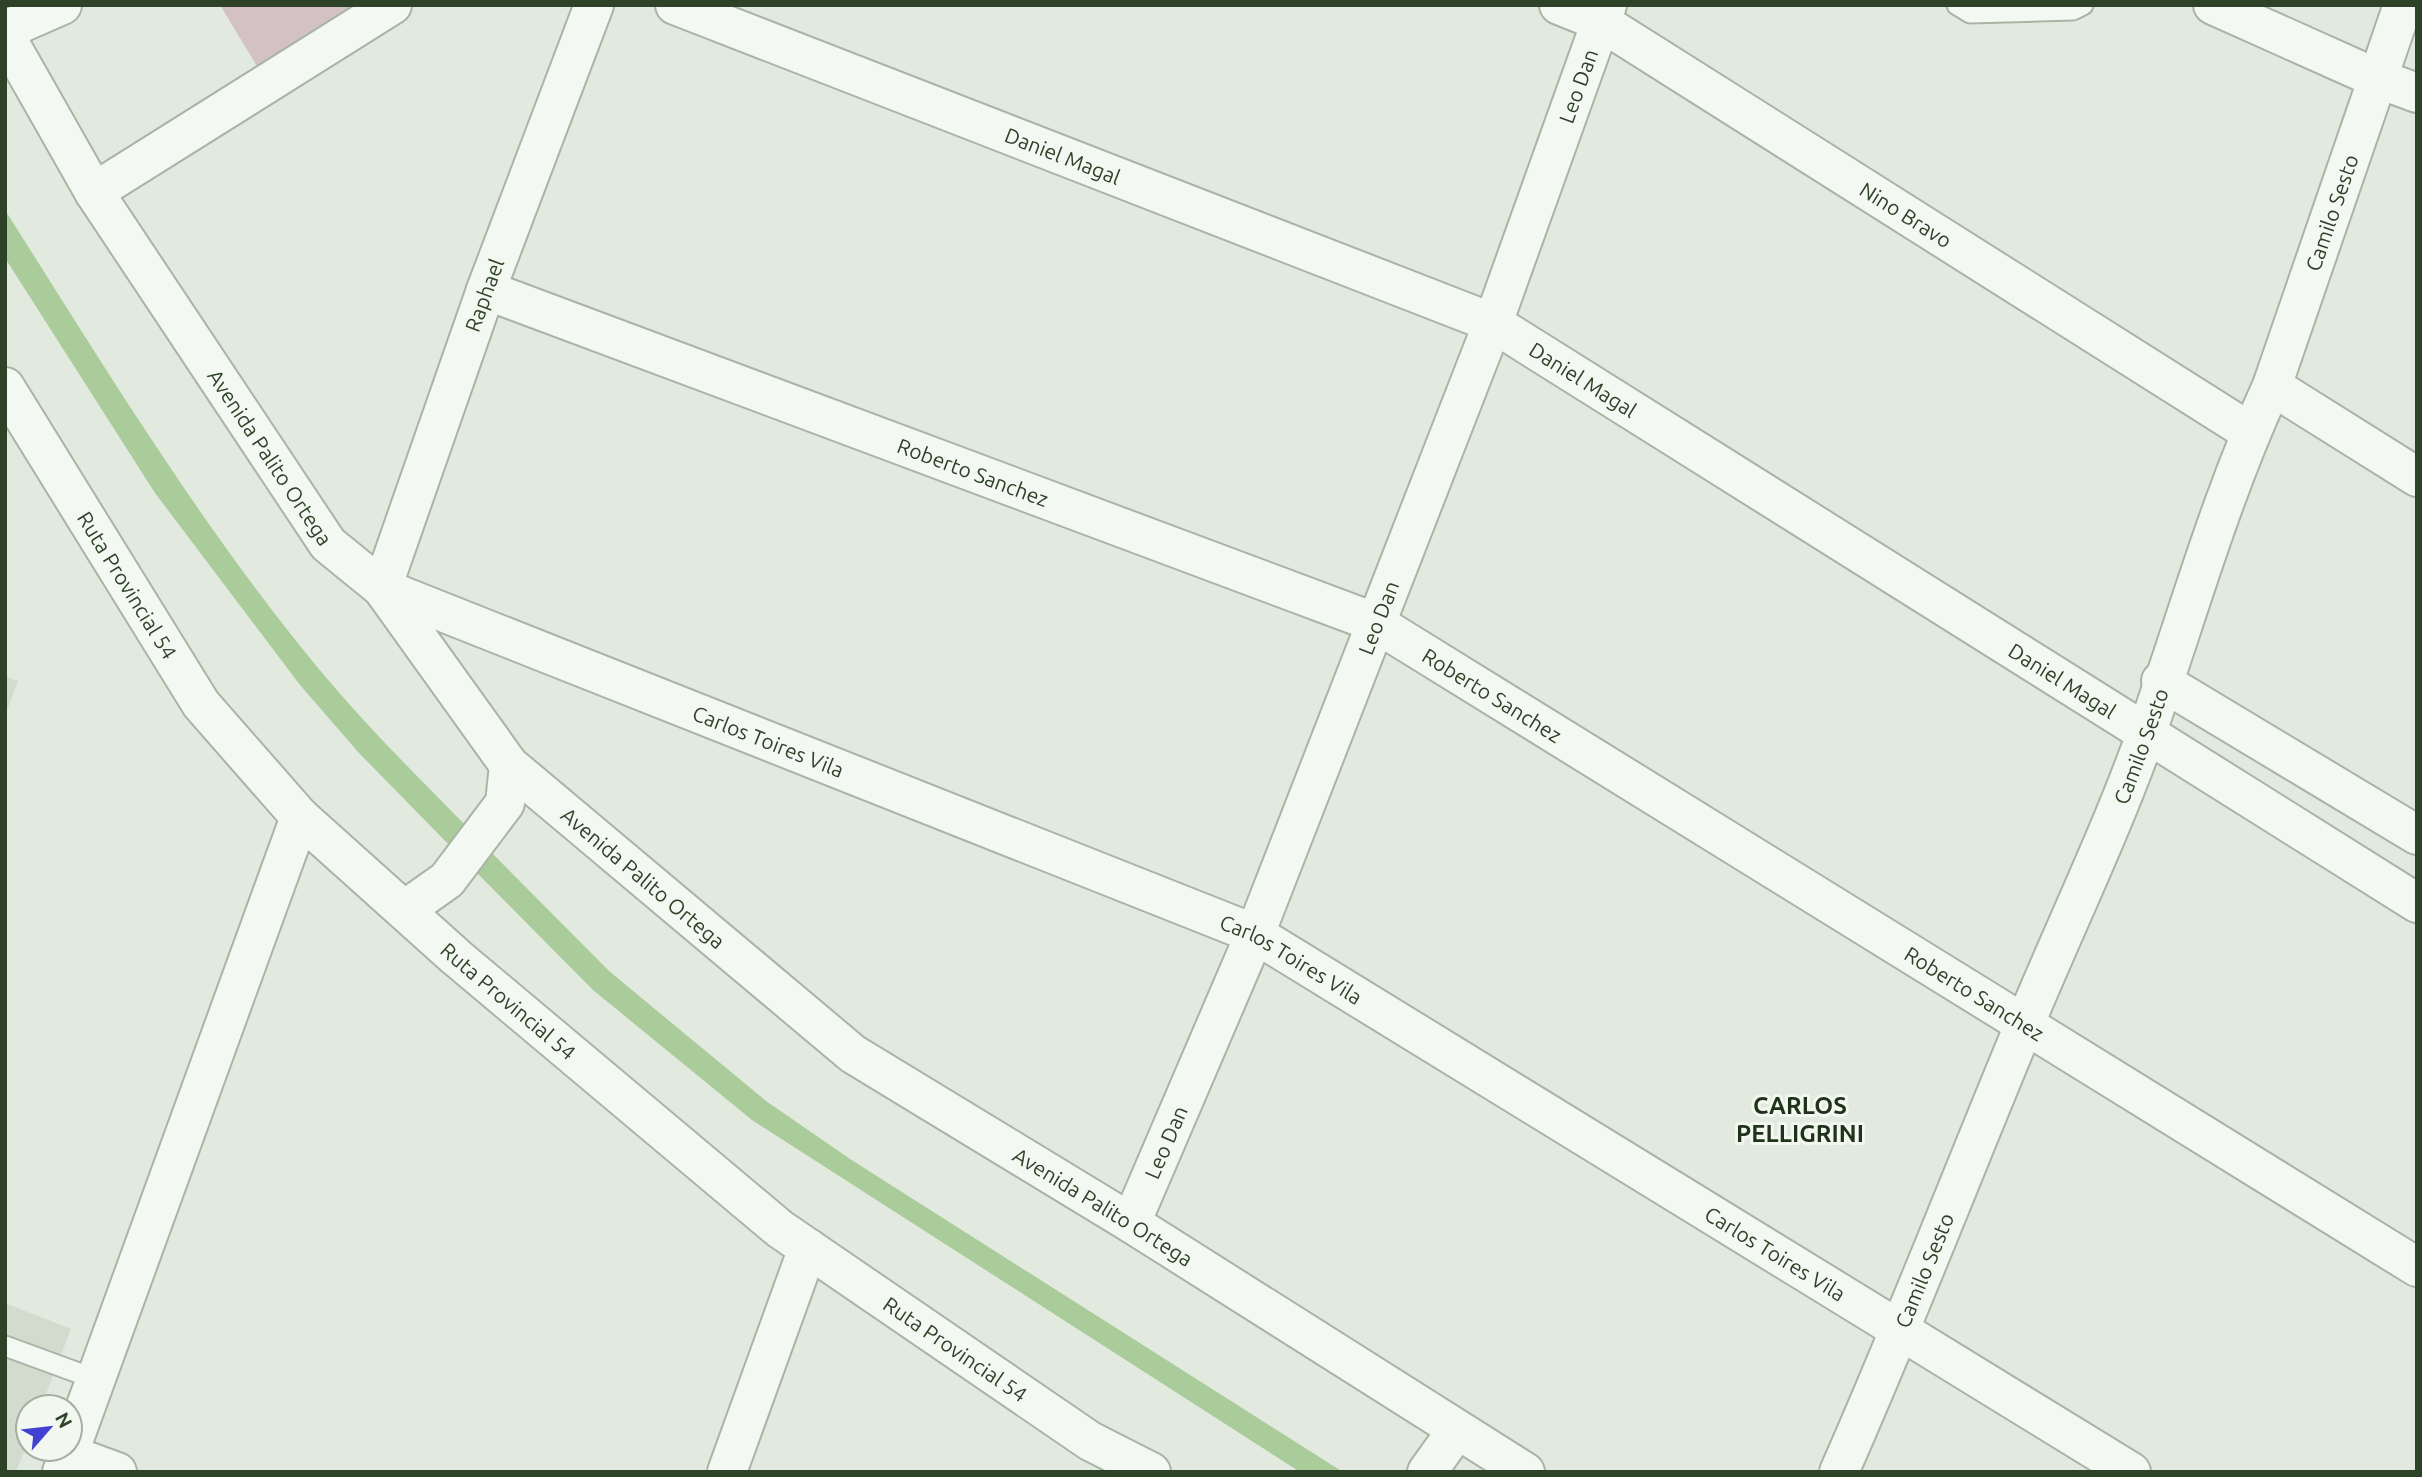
<svg xmlns="http://www.w3.org/2000/svg" width="2422" height="1477" viewBox="0 0 2422 1477" font-family="Ubuntu,sans-serif">
  <style>
    .built { fill: #d1dcce }
    .green { fill: #d4c1c3 }
    .water { fill: #aacb9a }
    .lines { fill: none; stroke-linecap: round; stroke-linejoin: round }
    .service-casing { stroke: #a8b4a5; stroke-width: 23 }
    .minor-casing { stroke: #a8b4a5; stroke-width: 42 }
    .tertiary-casing { stroke: #a8b4a5; stroke-width: 42 }
    .service { stroke: #f4f8f3; stroke-width: 19 }
    .minor { stroke: #f4f8f3; stroke-width: 38 }
    .tertiary { stroke: #f4f8f3; stroke-width: 38 }
    .labels { text-anchor: middle; dominant-baseline: central; stroke-width: 6; stroke-linejoin: round; paint-order: stroke }
    .street-label { font-size: 21px; fill: #2e4228; stroke: #f2f7f0 }
    .quarter-label { font-size: 24px; font-weight: bold; fill: #1f321a; stroke: #f2f7f0 }
  </style>
  <rect width="100%" height="100%" fill="#e2eae0"/>
  <path class="built" d="M5,676L18,681L5,716Z
    M5,1303L71,1329L41,1407H28V1441L16,1472H5Z"/>
  <path class="green" d="M220,5H381L263,76Z"/>
  <path class="water" d="M5,210C104,366 200,525 318,668C367,727 421,780 474,834L456,852L359,753L300,685L155,493L5,258Z
    M493,854L609,971L766,1101L850,1159L1343,1472H1300L752,1120L593,990L475,871Z"/>
  <g class="lines">
    <defs>
      <path id="service" d="M1957,5L1970,13L2073,10L2083,5
        M5,1346L95,1379"/>
      <g id="minor">
        <path id="s1" d="M594,5L486,290L382,588L1255,934L2131,1472"/>
        <path id="s2" d="M675,5L1493,323L2417,903"/>
        <path id="s3" d="M1559,5L1601,22L2250,432"/>
        <path d="M2213,5L2376,78L2417,93"/>
        <path d="M5,30L62,5"/>
        <path id="s4" d="M5,35L94,192L328,544L382,588L509,765L853,1054L1131,1223L1525,1472"/>
        <path d="M94,192L392,5"/>
        <path id="s5" d="M486,290L1374,622L2417,1267"/>
        <path d="M2272,386L2417,477"/>
        <path d="M2161,681L2417,835"/>
        <path d="M406,909L447,880L505,803L509,765"/>
        <path id="s6" d="M1131,1223L1255,934L1493,323L1607,5"/>
        <path d="M68,1454L117,1472"/>
        <path id="s7" d="M62,1472L300,817L456,957L780,1229L1090,1441L1151,1472"/>
        <path d="M727,1472L808,1248"/>
        <path d="M1427,1472L1457,1430"/>
        <path id="s8" d="M1839,1472C1905,1323 1963,1172 2026,1021C2065,927 2112,830 2146,734C2187,618 2220,498 2272,386L2403,5"/>
      </g>
      <g id="tertiary">
        <path id="s9" d="M5,387L201,704L300,817"/>
      </g>
    </defs>
    <use href="#service" class="service-casing"/>
    <use href="#minor" class="minor-casing"/>
    <use href="#tertiary" class="tertiary-casing"/>
    <use href="#service" class="service"/>
    <use href="#minor" class="minor"/>
    <use href="#tertiary" class="tertiary"/>
  </g>
  <g class="labels">
    <g class="street-label">
      <text stroke="none"><textPath href="#s6" startOffset="1222">Leo Dan</textPath></text>
      <text stroke="none"><textPath href="#s2" startOffset="416">Daniel Magal</textPath></text>
      <text stroke="none"><textPath href="#s8" startOffset="1353">Camilo Sesto</textPath></text>
      <text stroke="none"><textPath href="#s3" startOffset="406">Nino Bravo</textPath></text>
      <text transform="translate(484 295) rotate(-70)">Raphael</text>
      <text stroke="none"><textPath href="#s2" startOffset="984">Daniel Magal</textPath></text>
      <text stroke="none"><textPath href="#s4" startOffset="499">Avenida Palito Ortega</textPath></text>
      <text stroke="none"><textPath href="#s5" startOffset="520">Roberto Sanchez</textPath></text>
      <text stroke="none"><textPath href="#s9" startOffset="233">Ruta Provincial 54</textPath></text>
      <text stroke="none"><textPath href="#s6" startOffset="654">Leo Dan</textPath></text>
      <text stroke="none"><textPath href="#s2" startOffset="1550">Daniel Magal</textPath></text>
      <text stroke="none"><textPath href="#s5" startOffset="1087">Roberto Sanchez</textPath></text>
      <text stroke="none"><textPath href="#s1" startOffset="1036">Carlos Toires Vila</textPath></text>
      <text stroke="none"><textPath href="#s8" startOffset="786">Camilo Sesto</textPath></text>
      <text stroke="none"><textPath href="#s4" startOffset="1066">Avenida Palito Ortega</textPath></text>
      <text stroke="none"><textPath href="#s1" startOffset="1603">Carlos Toires Vila</textPath></text>
      <text stroke="none"><textPath href="#s5" startOffset="1654">Roberto Sanchez</textPath></text>
      <text stroke="none"><textPath href="#s7" startOffset="975">Ruta Provincial 54</textPath></text>
      <text stroke="none"><textPath href="#s6" startOffset="88">Leo Dan</textPath></text>
      <text stroke="none"><textPath href="#s4" startOffset="1633">Avenida Palito Ortega</textPath></text>
      <text stroke="none"><textPath href="#s1" startOffset="2170">Carlos Toires Vila</textPath></text>
      <text stroke="none"><textPath href="#s8" startOffset="219">Camilo Sesto</textPath></text>
      <text stroke="none"><textPath href="#s7" startOffset="1542">Ruta Provincial 54</textPath></text>
    </g>
    <g class="quarter-label">
      <text x="1800" y="1105">CARLOS<tspan x="1800" dy="28">PELLIGRINI</tspan></text>
    </g>
  </g>
  <rect width="2422" height="1477" fill="none" stroke="#2e4228" stroke-width="14"/>
  <g transform="translate(49 1428) rotate(62)"><circle r="33" fill="#f2f7f0" stroke="#a4afa0" stroke-width="2"/>
  <path d="M0-5L12 26L0 18L-12 26Z" fill="#4141d3"/>
  <text y="-10" font-size="19" font-weight="bold" text-anchor="middle" fill="#2e4228">N</text>
  </g>
</svg>
